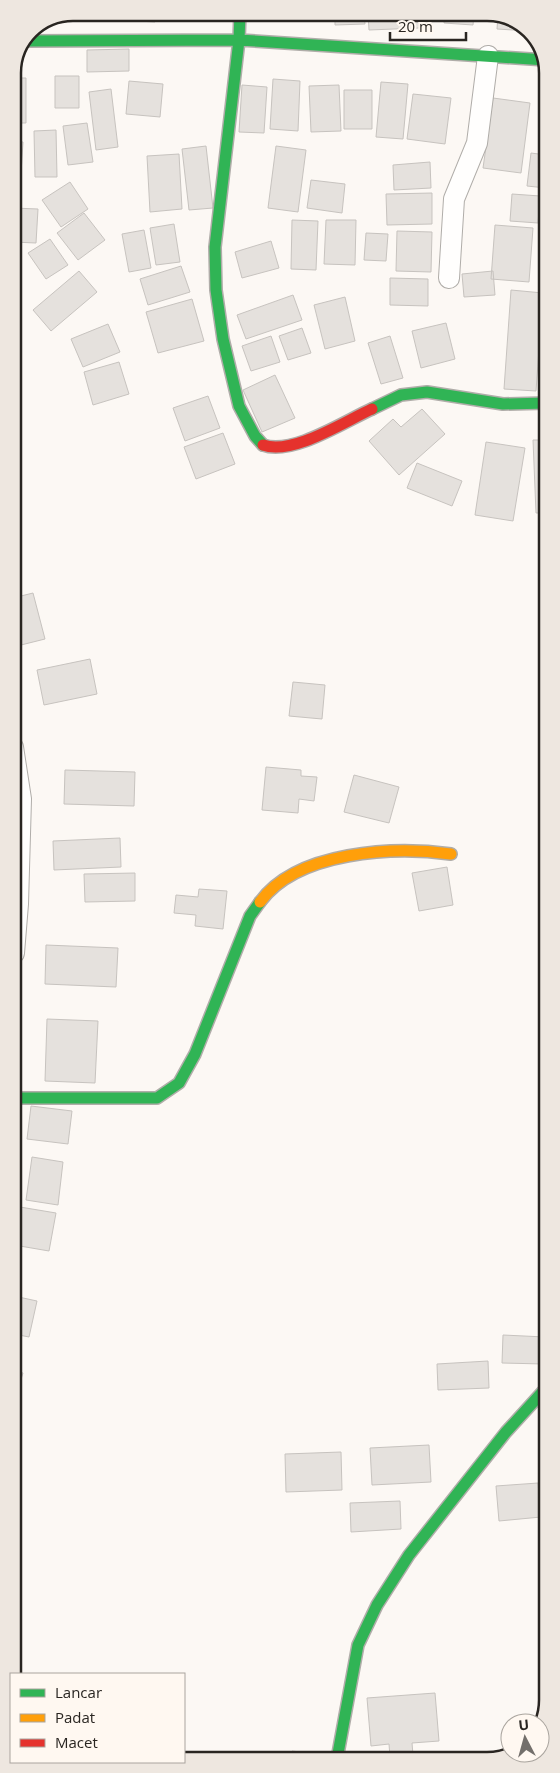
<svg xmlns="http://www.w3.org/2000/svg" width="560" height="1773" viewBox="0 0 560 1773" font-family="'Open Sans',sans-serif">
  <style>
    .building { fill: #e5e1dd; stroke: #c7c3bf }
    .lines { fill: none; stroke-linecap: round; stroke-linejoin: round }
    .street-casing { stroke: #b0ada9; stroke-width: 22 }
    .fast-casing { stroke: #b0ada9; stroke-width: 14 }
    .slow-casing { stroke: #b0ada9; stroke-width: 14 }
    .jam-casing { stroke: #b0ada9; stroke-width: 14 }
    .street { stroke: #fffefd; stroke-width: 20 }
    .fast { stroke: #30b455; stroke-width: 11 }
    .slow { stroke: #ff9f0a; stroke-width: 11 }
    .jam { stroke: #e5322d; stroke-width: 11 }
    .rim { fill: none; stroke: #292521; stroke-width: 2.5 }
  </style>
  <rect width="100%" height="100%" fill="#fcf8f4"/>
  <path class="building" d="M73,12L103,13V19L64,16Z
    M123,13H156L155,22L122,20Z
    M164,13H194L193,20L164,18Z
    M274,13H302V20H274Z
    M304,13H331V21L304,20Z
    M335,13H364L365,24L335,25Z
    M368,13H418L419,28L369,30Z
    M445,13H474L473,25L444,23Z
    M498,15L527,27L529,31L497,29Z
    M129,49V71L87,72V50Z
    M55,76H79V108H55Z
    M13,78H26V123H13Z
    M273,79L300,81L298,131L270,129Z
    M129,81L163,84L160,117L126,114Z
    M381,82L408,84L403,139L376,137Z
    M242,85L267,87L264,133L239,132Z
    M339,85L341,131L311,132L309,86Z
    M111,89L118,147L96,150L89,92Z
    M344,90H372V129H344Z
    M413,94L451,98L445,144L407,139Z
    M493,98L530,103L521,173L483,168Z
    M87,123L93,162L68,165L63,126Z
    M56,130L57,177H35L34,131Z
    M13,141L23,142L20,189H13Z
    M206,146L213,208L189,210L182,149Z
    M276,146L306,150L298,212L268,208Z
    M531,153L546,155V188L527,186Z
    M179,154L182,209L150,212L147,156Z
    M430,162L431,188L394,190L393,165Z
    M311,180L345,184L342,213L307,208Z
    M70,182L88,209L61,227L42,200Z
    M432,193V224L387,225L386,194Z
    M512,194L540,196L538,223L510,221Z
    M13,208L38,209L36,243L13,242Z
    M84,213L105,240L78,260L57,233Z
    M292,220L318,221L316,270L291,269Z
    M326,220H356L355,265L324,264Z
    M174,224L180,262L156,265L150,228Z
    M495,225L533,228L529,282L491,279Z
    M144,230L151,268L129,272L122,234Z
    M397,231L432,232L431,272L396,271Z
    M366,233L388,234L386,261L364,260Z
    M545,235H546V268L542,267Z
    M50,239L68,265L46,279L28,253Z
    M271,241L279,268L242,278L235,252Z
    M181,266L190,292L148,305L140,279Z
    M79,271L97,292L51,331L33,310Z
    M493,271L495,295L464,297L462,274Z
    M390,278L428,279V306L390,305Z
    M511,290L543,293L536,391L504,389Z
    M293,295L302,320L246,339L237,315Z
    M345,297L355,341L325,349L314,305Z
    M192,299L204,341L158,353L146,312Z
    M446,323L455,359L421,368L412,331Z
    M108,324L120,352L83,367L71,339Z
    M302,328L311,353L288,360L279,336Z
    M271,336L280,362L251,371L242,346Z
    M390,336L403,378L381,384L368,343Z
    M546,360V397L543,396Z
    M119,362L129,394L93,405L84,372Z
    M275,375L295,418L262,432L243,390Z
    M208,396L220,428L185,441L173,408Z
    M422,409L445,434L399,475L369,441L393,419L401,427Z
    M223,433L235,464L196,479L184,447Z
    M533,440H546V513H536Z
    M486,442L525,448L513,521L475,515Z
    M417,463L462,481L452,506L407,488Z
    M33,593L45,639L13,647V598Z
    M90,659L97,694L44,705L37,670Z
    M293,682L325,685L322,719L289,716Z
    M266,767L301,770V776L317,777L314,801L299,799L298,813L262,810Z
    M65,770L135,772L134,806L64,804Z
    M354,775L399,787L389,823L344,812Z
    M120,838L121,867L54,870L53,841Z
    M447,867L453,905L419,911L412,873Z
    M135,873V901L85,902L84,874Z
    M199,889L227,891L223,929L195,926L196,915L174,913L176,895L198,897Z
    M46,945L118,948L116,987L45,984Z
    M47,1019L98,1021L95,1083L45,1081Z
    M31,1106L72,1111L68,1144L27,1139Z
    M32,1157L63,1162L58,1205L26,1200Z
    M14,1206L56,1213L49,1251L14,1245Z
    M14,1296L37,1301L29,1337L14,1334Z
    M503,1335L545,1337L543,1364L502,1363Z
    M488,1361L489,1388L438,1390L437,1364Z
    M14,1370L23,1373L14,1402Z
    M429,1445L431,1482L372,1485L370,1448Z
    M341,1452L342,1490L286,1492L285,1454Z
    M538,1483L541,1517L499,1521L496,1486Z
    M400,1501L401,1529L351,1532L350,1503Z
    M435,1693L439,1741L412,1743L413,1755L390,1757L389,1744L371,1746L367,1698Z
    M292,1751L315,1754L314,1759H291Z"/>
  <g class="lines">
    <defs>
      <path id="street" d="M449,278L454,199L477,143L488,56
        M13,747L21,799L18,904L14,953"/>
      <path id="fast" d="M240,13L239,40L215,247L216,290L223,339L239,406L255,436L263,445
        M25,41L239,40L546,60
        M372,409L401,395L427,392L503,404L546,403
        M14,1098H157L179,1083L195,1054L250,916L260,902
        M337,1759L358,1645L377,1605L409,1555L506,1432L547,1387"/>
      <path id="slow" d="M260,902C297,851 394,846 451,854"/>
      <path id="jam" d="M263,445C292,456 345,421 372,409"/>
    </defs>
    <use href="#street" class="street-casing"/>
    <use href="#fast" class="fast-casing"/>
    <use href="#slow" class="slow-casing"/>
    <use href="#jam" class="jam-casing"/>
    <use href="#street" class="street"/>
    <use href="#fast" class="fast"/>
    <use href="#slow" class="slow"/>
    <use href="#jam" class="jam"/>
  </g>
  <path d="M0 0H560V1773H0ZM73 21H487A52 52 0 0 1 539 73V1700A52 52 0 0 1 487 1752H73A52 52 0 0 1 21 1700V73A52 52 0 0 1 73 21Z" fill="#eee7e0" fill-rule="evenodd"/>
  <path class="rim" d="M73 21H487A52 52 0 0 1 539 73V1700A52 52 0 0 1 487 1752H73A52 52 0 0 1 21 1700V73A52 52 0 0 1 73 21Z"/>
  <rect x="10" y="1673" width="175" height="90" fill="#fff8f1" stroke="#a9a49e"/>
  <rect x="20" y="1689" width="25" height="8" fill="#30b455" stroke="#a9a49e"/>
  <text x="55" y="1698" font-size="15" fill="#292521">Lancar</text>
  <rect x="20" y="1714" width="25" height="8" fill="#ff9f0a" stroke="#a9a49e"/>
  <text x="55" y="1723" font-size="15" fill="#292521">Padat</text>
  <rect x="20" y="1739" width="25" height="8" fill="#e5322d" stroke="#a9a49e"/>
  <text x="55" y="1748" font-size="15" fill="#292521">Macet</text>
  <g transform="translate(525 1738) rotate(354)"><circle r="24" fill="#fff8f1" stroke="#a9a49e"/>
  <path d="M0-4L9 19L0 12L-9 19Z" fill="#736f6b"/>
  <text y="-8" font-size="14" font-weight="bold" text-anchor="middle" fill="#292521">U</text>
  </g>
  <path d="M390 32v8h76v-8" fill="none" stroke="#292521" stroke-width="2.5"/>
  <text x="398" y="32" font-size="15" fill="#292521" stroke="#fff8f1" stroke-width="4" paint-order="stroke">20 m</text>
</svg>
